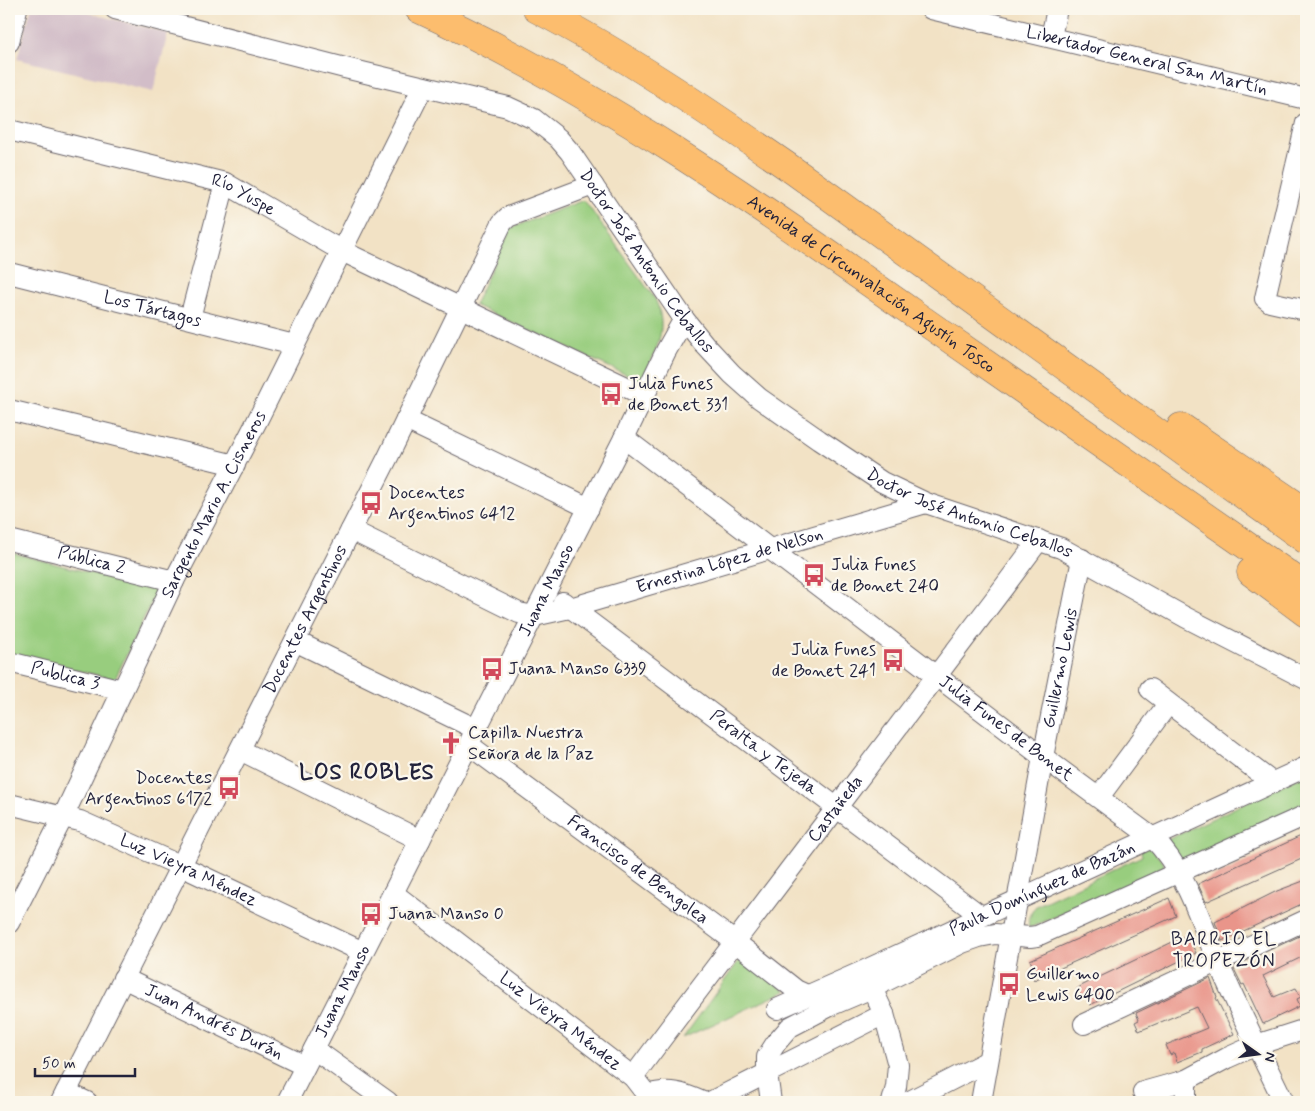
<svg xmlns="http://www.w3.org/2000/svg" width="1315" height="1111" viewBox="0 0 1315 1111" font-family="Mynerve,sans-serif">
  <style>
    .industrial { fill: #d2bdc8 }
    .green { fill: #98cd7e; stroke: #5d785c }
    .building { fill: #e9958a }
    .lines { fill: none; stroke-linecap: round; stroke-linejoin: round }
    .minor-casing { stroke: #6b656b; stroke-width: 22 }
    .highway-casing { stroke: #6b656b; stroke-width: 29 }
    .minor { stroke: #fff; stroke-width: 20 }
    .highway { stroke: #fcbd6e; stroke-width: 28 }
    .labels { text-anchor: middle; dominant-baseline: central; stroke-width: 4.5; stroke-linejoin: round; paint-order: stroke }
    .street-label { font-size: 18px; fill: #22223b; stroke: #fbf7ec }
    .poi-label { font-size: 18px; fill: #22223b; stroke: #fbf7ec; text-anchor: start }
    .neighbourhood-label { font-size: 19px; letter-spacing: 1px; fill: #22223b; stroke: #fbf7ec }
    .district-label { font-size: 22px; font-weight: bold; letter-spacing: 1px; fill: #22223b; stroke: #fbf7ec }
  </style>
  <rect width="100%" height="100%" fill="#fbf7ec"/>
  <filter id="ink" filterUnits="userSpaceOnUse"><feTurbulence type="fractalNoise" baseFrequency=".02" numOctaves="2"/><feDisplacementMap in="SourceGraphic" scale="10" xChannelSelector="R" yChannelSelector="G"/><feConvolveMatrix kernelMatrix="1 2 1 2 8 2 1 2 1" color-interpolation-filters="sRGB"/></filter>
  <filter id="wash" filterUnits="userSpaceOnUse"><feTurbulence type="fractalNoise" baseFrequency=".0096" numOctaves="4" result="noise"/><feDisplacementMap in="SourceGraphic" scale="20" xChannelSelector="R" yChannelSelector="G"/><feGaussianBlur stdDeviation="1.12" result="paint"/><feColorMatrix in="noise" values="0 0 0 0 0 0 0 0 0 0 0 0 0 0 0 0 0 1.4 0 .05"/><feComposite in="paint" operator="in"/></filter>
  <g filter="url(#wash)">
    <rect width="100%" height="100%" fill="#f2e2c5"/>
    <path class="industrial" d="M31,9H73L168,33L153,92L17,59Z"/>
    <path class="green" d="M584,200L655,299C670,331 654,352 642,382L474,305L511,228Z
      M9,552L157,590L115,679L9,655Z
      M1306,774V809L1184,863L1167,840Z
      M1149,847L1164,863L1163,870L1029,928C1027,921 1031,912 1036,906L1142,856L1141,851Z
      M741,958L786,991L683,1038Z"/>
    <g id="blocks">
      <path class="building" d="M1301,836L1306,847V857L1206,902L1198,884Z
        M1306,880V902L1222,941L1215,922L1277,891Z
        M1169,898L1176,916L1034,980L1030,971L1034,969L1030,960Z
        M1306,933V955L1263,976L1274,997L1296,988L1301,997L1297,999L1300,1006L1263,1024L1244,984L1242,985L1233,967Z
        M1187,935L1196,953L1090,1005L1086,996L1082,998L1077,989L1081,986Z
        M1210,978L1217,997L1216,998L1234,1034L1202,1049V1052L1177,1062L1174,1053L1170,1055L1166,1045L1207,1028L1197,1007L1139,1031L1135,1022L1139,1020L1136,1013Z"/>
    </g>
  </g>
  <g filter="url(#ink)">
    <use href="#blocks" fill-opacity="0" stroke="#6b656b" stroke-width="1"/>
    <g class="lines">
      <defs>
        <g id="minor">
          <path id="s1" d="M115,9L345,68L508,107L534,119L558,138L570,152L684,319L705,345L732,374L759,398L819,440L882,482L926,503L1061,548L1185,617L1306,679"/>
          <path id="s2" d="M931,9L1306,99"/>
          <path d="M1051,37L1057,9"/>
          <path d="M9,42L17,9"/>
          <path d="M1306,123L1265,298L1270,302L1306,310"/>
          <path id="s3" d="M9,130L225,183L342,251L645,396"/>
          <path id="s4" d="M9,273L294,345"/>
          <path d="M190,318L225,183"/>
          <path d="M9,410L235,465"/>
          <path d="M406,420L589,508"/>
          <path id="s5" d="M624,438L1043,757L1153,838C1186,872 1199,917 1217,960C1238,1008 1261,1055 1284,1102"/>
          <path id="s6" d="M351,530L519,613L534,616L570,608L926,503"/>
          <path id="s7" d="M9,540L174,581"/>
          <path id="s8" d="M563,602L981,916"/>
          <path d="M295,641L476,729"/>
          <path id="s9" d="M9,662L122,690"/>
          <path d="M1150,689L1273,783"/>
          <path id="s10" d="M469,745L734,941L796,990L807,995L816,997"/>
          <path d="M240,750L420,840"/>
          <path d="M1099,797L1168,704"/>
          <path id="s11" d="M9,804L80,821L181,866L363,952"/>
          <path id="s12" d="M393,893L633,1077L647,1095C669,1088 683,1093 703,1102"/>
          <path id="s13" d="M9,923L63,817L174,581L258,419L423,87"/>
          <path d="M864,977L872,988L884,1014L898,1065L896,1087L892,1102"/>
          <path id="s14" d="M123,978L305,1066"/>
          <path id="s15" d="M777,1009L861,972L1306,767"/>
          <path d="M1084,1024L1306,920"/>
          <path d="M314,1049L388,1102"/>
          <path id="s16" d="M633,1077C767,897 905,720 1039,540"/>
          <path d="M1186,1080V1102"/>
          <path d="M66,1092L87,1102"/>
          <path d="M1143,1092L1186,1080L1227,1058L1256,1045L1306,1029"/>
          <path id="s17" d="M61,1102L388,457L502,223L508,217L593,185"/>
          <path id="s18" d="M287,1102L624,438L666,351L684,319"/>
          <path d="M710,1102L884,1014"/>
          <path d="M771,1102L767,1073V1057L776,1043L790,1027L832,1005L872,988L962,943L979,937L995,934L1030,937L1037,936L1306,815"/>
          <path d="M908,1102L988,1061"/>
          <path id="s19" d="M981,1102L1043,757L1082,559"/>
        </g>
        <g id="highway">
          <path id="s20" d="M419,9C597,91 758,204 917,316C1046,407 1176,497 1306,587"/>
          <path d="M537,9C627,56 710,113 794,171L1306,540"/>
          <path d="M1181,427L1306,512"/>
          <path d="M1251,572L1306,613"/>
        </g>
      </defs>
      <use href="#minor" class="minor-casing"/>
      <use href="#highway" class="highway-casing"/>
      <use href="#minor" class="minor"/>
      <use href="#highway" class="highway"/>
    </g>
  </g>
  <defs>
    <symbol id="bus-bare" viewBox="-9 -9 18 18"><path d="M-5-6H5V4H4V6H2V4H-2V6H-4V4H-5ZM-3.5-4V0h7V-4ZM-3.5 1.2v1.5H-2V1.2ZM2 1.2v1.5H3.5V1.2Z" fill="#d1495b" stroke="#fbf7ec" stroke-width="2.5" paint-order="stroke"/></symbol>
    <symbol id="church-bare" viewBox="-9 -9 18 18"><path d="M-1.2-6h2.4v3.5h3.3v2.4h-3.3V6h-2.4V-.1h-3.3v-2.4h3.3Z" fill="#d1495b" stroke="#fbf7ec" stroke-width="2.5" paint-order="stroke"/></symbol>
  </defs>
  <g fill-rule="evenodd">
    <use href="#bus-bare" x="595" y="378" width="32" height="32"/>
    <use href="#bus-bare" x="355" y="487" width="32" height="32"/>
    <use href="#bus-bare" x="798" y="559" width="32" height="32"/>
    <use href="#bus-bare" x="877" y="644" width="32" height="32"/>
    <use href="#bus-bare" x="476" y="653" width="32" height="32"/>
    <use href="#church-bare" x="435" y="727" width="32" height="32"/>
    <use href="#bus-bare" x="213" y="772" width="32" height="32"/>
    <use href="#bus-bare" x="355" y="898" width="32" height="32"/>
    <use href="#bus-bare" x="993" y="968" width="32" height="32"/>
  </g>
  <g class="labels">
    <g class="street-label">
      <text stroke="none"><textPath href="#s2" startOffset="222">Libertador General San Martín</textPath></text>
      <text stroke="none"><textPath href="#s3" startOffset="244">Río Yuspe</textPath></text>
      <text stroke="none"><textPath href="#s1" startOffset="616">Doctor José Antonio Ceballos</textPath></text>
      <text stroke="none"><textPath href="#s20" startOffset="530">Avenida de Circunvalación Agustín Tosco</textPath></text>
      <text stroke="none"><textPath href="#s4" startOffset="148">Los Tártagos</textPath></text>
      <text stroke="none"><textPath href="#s13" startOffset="466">Sargento Mario A. Cisneros</textPath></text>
      <text stroke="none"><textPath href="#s1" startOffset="1036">Doctor José Antonio Ceballos</textPath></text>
      <text stroke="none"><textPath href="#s7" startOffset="85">Pública 2</textPath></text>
      <text stroke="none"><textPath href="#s6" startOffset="406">Ernestina López de Nelson</textPath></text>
      <text stroke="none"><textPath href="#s18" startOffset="574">Juana Manso</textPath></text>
      <text stroke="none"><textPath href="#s17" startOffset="541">Docentes Argentinos</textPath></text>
      <text stroke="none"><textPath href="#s19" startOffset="441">Guillermo Lewis</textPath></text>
      <text stroke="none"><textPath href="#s9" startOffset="58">Publica 3</textPath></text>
      <text stroke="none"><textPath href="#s5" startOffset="480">Julia Funes de Bonet</textPath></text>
      <text stroke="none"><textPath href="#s8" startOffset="251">Peralta y Tejeda</textPath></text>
      <text stroke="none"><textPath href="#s16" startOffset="336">Castañeda</textPath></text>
      <text stroke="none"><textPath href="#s10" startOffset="210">Francisco de Bengolea</textPath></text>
      <text stroke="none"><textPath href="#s11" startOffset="192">Luz Vieyra Méndez</textPath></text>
      <text stroke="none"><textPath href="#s15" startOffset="291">Paula Domínguez de Bazán</textPath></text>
      <text stroke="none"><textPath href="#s18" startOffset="124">Juana Manso</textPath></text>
      <text stroke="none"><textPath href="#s14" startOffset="101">Juan Andrés Durán</textPath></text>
      <text stroke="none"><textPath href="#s12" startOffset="211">Luz Vieyra Méndez</textPath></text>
    </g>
    <g class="poi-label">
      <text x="628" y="384">Julia Funes<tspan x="628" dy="21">de Bonet 331</tspan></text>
      <text x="388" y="493">Docentes<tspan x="388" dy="21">Argentinos 6412</tspan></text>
      <text x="831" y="565">Julia Funes<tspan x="831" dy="21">de Bonet 240</tspan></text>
      <text x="876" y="650" text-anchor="end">Julia Funes<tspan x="876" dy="21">de Bonet 241</tspan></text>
      <text x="508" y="669">Juana Manso 6339</text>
      <text x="468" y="733">Capilla Nuestra<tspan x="468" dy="21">Señora de la Paz</tspan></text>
      <text x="212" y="778" text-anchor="end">Docentes<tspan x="212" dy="21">Argentinos 6172</tspan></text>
      <text x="388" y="914">Juana Manso 0</text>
      <text x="1026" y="974">Guillermo<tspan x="1026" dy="21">Lewis 6400</tspan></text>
    </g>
    <g class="neighbourhood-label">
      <text x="1224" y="939">BARRIO EL<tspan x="1224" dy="22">TROPEZÓN</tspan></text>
    </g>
    <g class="district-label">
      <text x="367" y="773">LOS ROBLES</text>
    </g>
  </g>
  <rect width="1315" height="1111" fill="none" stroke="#fbf7ec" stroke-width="30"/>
  <g transform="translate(1258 1054) rotate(104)" stroke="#fbf7ec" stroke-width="4" paint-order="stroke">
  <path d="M0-4L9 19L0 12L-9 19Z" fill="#22223b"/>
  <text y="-8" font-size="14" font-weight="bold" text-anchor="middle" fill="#22223b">N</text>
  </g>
  <path d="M35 1068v8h100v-8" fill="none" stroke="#22223b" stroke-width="2.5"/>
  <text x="42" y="1068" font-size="15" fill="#22223b" stroke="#fbf7ec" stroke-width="4" paint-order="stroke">50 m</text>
</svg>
